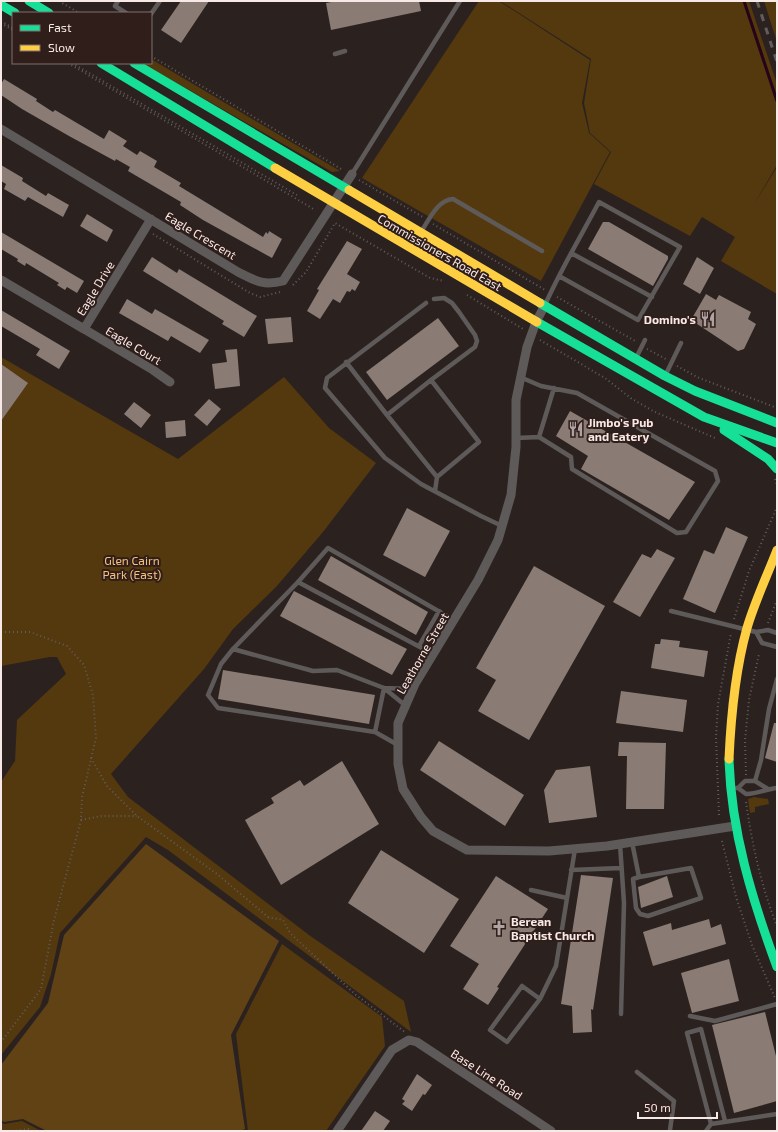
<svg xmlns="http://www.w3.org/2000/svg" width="778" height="1132" viewBox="0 0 778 1132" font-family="'Exo 2',sans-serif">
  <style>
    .green { fill: #54380e }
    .forest { fill: #614215 }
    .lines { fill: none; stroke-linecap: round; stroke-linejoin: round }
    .stream { stroke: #260318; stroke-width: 3 }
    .building { fill: #8a7b74 }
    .path { stroke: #625c5c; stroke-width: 2; stroke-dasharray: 1 3; stroke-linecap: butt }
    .lane { stroke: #5f5a5a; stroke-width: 4.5 }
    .street { stroke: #5f5a5a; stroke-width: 9 }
    .fast { stroke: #16e098; stroke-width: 9 }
    .slow { stroke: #ffcf43; stroke-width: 9 }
    .rail { stroke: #625c5c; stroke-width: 3; stroke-dasharray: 7 7; stroke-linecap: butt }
    .labels { text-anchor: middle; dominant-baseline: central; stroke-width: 4; stroke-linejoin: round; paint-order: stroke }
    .street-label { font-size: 12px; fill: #f6e9e6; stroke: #301e1b }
    .poi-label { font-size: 12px; font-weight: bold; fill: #f6e9e6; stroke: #301e1b; text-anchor: start }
    .park-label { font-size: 12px; fill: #f6c27e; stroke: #301e1b }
  </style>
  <rect width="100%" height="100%" fill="#2b2220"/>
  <path class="green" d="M479,1H499L590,60L582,103L589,133L610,152L541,281L362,178Z
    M500,1H749L777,84V165L754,204L777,167V294L721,261L735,237L702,217L690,236L594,184L611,152L590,133L584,103L591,59Z
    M764,1H777V42Z
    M151,59L340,171L332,172L142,63H151Z
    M1,357L178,459L284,377L329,428L376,463L323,532L276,587L233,629L204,669L111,774L128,797L309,935L404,1001L411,1032L168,850L146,837L60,933L51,974L40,1007L1,1055V782L15,761L17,720L66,674L57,657H50L1,666Z
    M754,797L768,799L769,804L755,807V812L750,813L748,799Z
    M282,944L382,1017L385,1046L326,1131H248L236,1034Z
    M22,1121L41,1131H1V1122L4,1124Z"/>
  <path class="forest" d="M146,844L279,941L231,1035L245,1129L240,1131H47L23,1119L4,1122L1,1120V1065L48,1003L64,935Z"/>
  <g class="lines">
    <path class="stream" d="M744,1L777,101"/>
  </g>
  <path class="building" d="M181,1H209L181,43L161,30Z
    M337,1H419L421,11L331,30L326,3Z
    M4,79L37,99L36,101L53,112L55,110L104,139L109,130L127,141L123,146L137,155L140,151L157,161L154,167L181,183L179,186L263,237L266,232L268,234L269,231L282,239L272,258L203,220L180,205L181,202L128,171L130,167L116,159L115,161L69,136L22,109L1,95V84Z
    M1,165L23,178L22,181L46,196L48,193L69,205L63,217L28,197L25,201L4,189L6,184L1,181Z
    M87,214L113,230L107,242L80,226Z
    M603,222H609L668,256V259L653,286L588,249Z
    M1,232L84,281L77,293L67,287L65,290L57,285L59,283L26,263L25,266L17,261L18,259L1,249Z
    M347,241L362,249L347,274L360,282L355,291L352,289L350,292L347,291L340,303L333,299L320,319L307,311L319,290L317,289Z
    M152,257L177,273L179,269L257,316L244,337L222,324L224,321L143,271Z
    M697,257L714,268L700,294L683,284Z
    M706,294L716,300L719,295L751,312L748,319L756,324L744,349L738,351L691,320Z
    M127,299L152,314L155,309L209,340L200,353L171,336L168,341L119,313Z
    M1,310L70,351L59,369L36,355L40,349L1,326Z
    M291,317L293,342L268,344L265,319Z
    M438,318L459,346L387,400L366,372Z
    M237,349L240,386L215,389L212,364L227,362L225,350Z
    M1,364L28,383L1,421Z
    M209,399L221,409L207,426L194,415Z
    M134,402L151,415L141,428L124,414Z
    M570,411L695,482L669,520L581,469L588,456L556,436Z
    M185,420L186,436L166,438L165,422Z
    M407,508L450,531L425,577L383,555Z
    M726,527L748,537L715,613L683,599L704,550L714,554Z
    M657,549L675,558L640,617L613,602L642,554L651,558Z
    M331,556L428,612L416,635L318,580Z
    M534,566L605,606L529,740L478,711L496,680L476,668Z
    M294,591L407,649L392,675L280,616Z
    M661,639L680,641L679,647L708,651L704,677L651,668L655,644H660Z
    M223,670L375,695L369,724L218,699Z
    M621,691L687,700L683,732L616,723Z
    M774,723H777V762L765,758Z
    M439,741L524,795L505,826L420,770Z
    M619,742L666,743L664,809H626L627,756H618Z
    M342,761L379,824L281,885L245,820L274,803L271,798L300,780L304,786Z
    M590,766L597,817L549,823L544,790L556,770Z
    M381,850L459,899L424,953L348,903Z
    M581,875L613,878L593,1010L591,1009L592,1032L573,1033L572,1006L561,1004Z
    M496,876L548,909L497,987L499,988L488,1005L463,989L479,964L450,946Z
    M667,876L673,897L641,908L638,887Z
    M709,919L711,928L721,924L726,944L653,966L643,932L671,923L672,930Z
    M729,959L739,1001L692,1013L681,973Z
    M765,1012L777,1060V1101L734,1113L712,1025Z
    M417,1074L432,1085L425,1095L423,1094L412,1111L402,1104L405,1101L402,1099Z
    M375,1111L390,1121L383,1131H361Z"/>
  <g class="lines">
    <path class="path" d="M59,1L79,13
      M1,21L13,28
      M1,23L13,30
      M151,56L343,170
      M68,63L315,210
      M72,63L297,195
      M359,180L423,217
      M433,224L545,290
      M153,234L250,293L260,297L280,292
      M293,285L306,272L335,223L430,278L444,281
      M467,295L523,329
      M557,297L637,342
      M540,340L605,378L632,399L655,412L715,438
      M647,349L666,359
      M677,366L699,378L777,408
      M775,479L777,485
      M734,619L749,571L777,507
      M768,623L777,600
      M1,632H30L67,646L84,665L93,695L96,738L82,797L81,820L54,920L41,989L1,1042
      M91,758L107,786L137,816L217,874L268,917L283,920L290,933L356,995L406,1033
      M746,775L745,740L749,700L759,654
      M746,802C752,844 761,886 777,926
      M719,815L716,737L718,704L731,633
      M81,820L102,816H137
      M722,841L736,897L752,945L775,998
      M1,1128L5,1131
      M12,1131L28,1129L32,1131"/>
    <path class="lane" d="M118,1L115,6L126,13
      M151,14L160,1
      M335,54L345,51
      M352,174L460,1
      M421,232C429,220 437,200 453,199L542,251
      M571,253L652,297
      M426,303L327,378L325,388L385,458L421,484L481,516L502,526
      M545,305C561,269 581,236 599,202L680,247L638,320L559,276
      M636,358L645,340
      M346,362L387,415L431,380L479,442L437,477L435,491
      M665,376L681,343
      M431,380L475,347L477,341L475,335L459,312L452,303L444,298L434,299
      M387,415L437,477
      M539,437L554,388
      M516,438L539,437L571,457L572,469L677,533L686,532L718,481L715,471L577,393L541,386L520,377
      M298,582L328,548L454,620
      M671,611L756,632L768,630L777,633
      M756,632L762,643L777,647
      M419,646L439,611
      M233,649L221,664L208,695L218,708L375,732L398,745
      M384,688L406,706
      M413,689L384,688L337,670L313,671L233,649L298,582L433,654
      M375,732L384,688
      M755,781L761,760L769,709L777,679
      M732,788H738L746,794C758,794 766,789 777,788
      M738,788L745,781H755L768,789
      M632,842L639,877L633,879L636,908L640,914L648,916L701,898L691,868L639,877
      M620,844L624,903L621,1014
      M571,870L621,868
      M531,890L567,898
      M540,999L522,986L490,1030L507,1042L540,999L556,966L575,849
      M690,1016L715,1021L777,1004
      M637,1072L674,1101L670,1130
      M725,1121L701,1029L687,1033L711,1124L777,1114
      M706,1131L711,1124"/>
    <path class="street" d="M1,129L238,272C256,281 263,286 283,281L352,174
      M1,280L84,329L151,219
      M545,305L536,322L527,347L516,400V447L511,495L498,540L478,580L415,684L398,723V764L403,789L421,817L433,831L467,850L549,851L607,846L735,826
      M84,329L153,370L170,382
      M337,1131L392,1050L409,1040L417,1042L551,1131"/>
    <path class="fast" d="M29,1L49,13
      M1,5L15,13
      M101,63L275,168
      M134,63L349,190
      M540,303L665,376L695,391L777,423
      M537,322L704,417L777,443
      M724,430L768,459L777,469
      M729,759C731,831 752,899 777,967"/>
    <path class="slow" d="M275,168L537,322
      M349,190L540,303
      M729,759C731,714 735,671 747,628C755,601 767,576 777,550"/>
    <path class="rail" d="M757,1L777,62"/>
  </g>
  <defs>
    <symbol id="restaurant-bare" viewBox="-9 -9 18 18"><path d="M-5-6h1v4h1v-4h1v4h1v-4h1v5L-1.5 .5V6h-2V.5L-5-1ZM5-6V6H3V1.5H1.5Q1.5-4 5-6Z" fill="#afa3a1" stroke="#301e1b" stroke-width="2.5" paint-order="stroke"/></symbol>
    <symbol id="church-bare" viewBox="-9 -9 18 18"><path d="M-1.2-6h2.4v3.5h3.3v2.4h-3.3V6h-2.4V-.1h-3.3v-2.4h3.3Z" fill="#afa3a1" stroke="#301e1b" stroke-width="2.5" paint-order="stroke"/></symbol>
  </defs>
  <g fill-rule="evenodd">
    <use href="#restaurant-bare" x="697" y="308" width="22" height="22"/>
    <use href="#restaurant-bare" x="565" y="418" width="22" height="22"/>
    <use href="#church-bare" x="488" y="917" width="22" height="22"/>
  </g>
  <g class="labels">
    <g class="street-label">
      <text transform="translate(201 235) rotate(31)">Eagle Crescent</text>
      <text transform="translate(440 252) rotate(30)">Commissioners Road East</text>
      <text transform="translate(95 288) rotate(-59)">Eagle Drive</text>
      <text transform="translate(134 345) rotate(31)">Eagle Court</text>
      <text transform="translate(422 653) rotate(-60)">Leathorne Street</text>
      <text transform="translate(487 1074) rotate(33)">Base Line Road</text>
    </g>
    <g class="poi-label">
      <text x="696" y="319" text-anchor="end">Domino's</text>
      <text x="588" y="422">Jimbo's Pub<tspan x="588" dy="14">and Eatery</tspan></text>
      <text x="511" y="921">Berean<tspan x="511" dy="14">Baptist Church</tspan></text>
    </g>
    <g class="park-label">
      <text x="132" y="560">Glen Cairn<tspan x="132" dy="14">Park (East)</tspan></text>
    </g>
  </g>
  <rect width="778" height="1132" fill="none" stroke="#f6e9e6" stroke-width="4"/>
  <rect x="12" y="12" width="140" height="52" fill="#301e1b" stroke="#7f6f6c"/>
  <rect x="20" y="25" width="20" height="6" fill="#16e098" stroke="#7f6f6c"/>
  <text x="48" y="32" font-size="12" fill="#f6e9e6">Fast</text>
  <rect x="20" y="45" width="20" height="6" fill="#ffcf43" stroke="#7f6f6c"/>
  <text x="48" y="52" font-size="12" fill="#f6e9e6">Slow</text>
  <path d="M638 1112v6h79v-6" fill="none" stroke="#f6e9e6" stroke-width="2"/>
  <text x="644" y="1112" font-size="12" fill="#f6e9e6" stroke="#301e1b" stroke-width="3" paint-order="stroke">50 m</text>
</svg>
